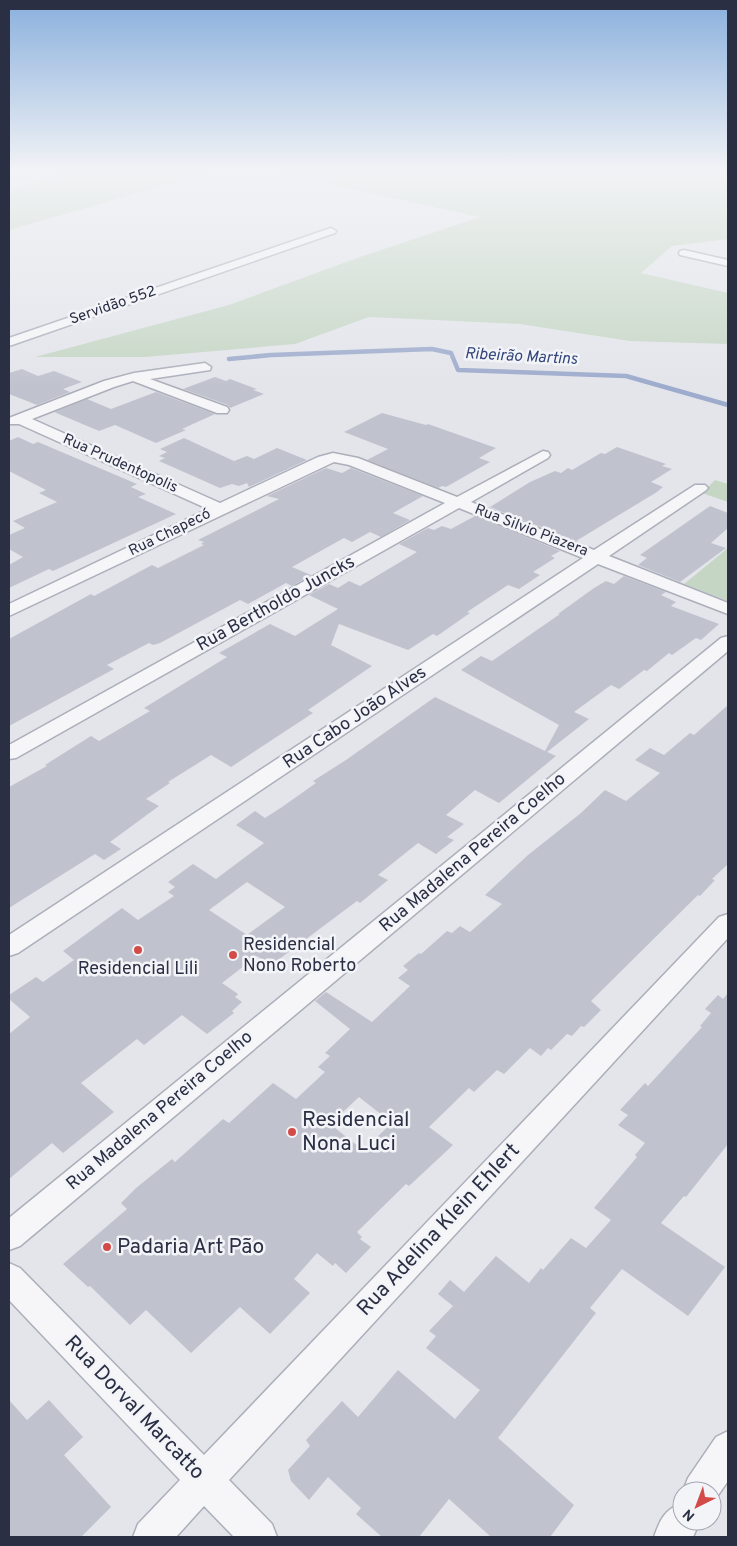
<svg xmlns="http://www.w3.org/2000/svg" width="737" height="1546" viewBox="0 0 737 1546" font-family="Overpass,sans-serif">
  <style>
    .green { fill: #c5d6c4 }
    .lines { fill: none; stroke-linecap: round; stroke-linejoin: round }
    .stream { stroke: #9dabcc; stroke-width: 4.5 }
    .building { fill: #c0c3ce; fill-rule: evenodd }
    .street-casing { stroke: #acaeb9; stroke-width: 3 }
    .street { fill: #f6f6f9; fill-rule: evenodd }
    .poi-dot { fill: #d24b46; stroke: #f3f4f8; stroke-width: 2 }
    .labels { text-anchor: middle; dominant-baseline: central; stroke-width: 5; stroke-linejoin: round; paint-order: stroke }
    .far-street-label { font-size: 15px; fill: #2a2f44; stroke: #f3f4f8 }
    .far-water-label { font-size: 16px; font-style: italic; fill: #33457a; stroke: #f3f4f8 }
    .street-label { font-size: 18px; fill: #2a2f44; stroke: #f3f4f8 }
    .poi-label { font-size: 18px; fill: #2a2f44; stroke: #f3f4f8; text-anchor: start }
    .near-poi-label { font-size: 21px; fill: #2a2f44; stroke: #f3f4f8; text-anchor: start }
    .near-street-label { font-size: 21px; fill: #2a2f44; stroke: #f3f4f8 }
  </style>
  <rect width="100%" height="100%" fill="#e3e5eb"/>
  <path class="green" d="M71,172H212L9,230V189Z
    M272,172H728V239L672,246L641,273L728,293V344L630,341L520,324L369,317L295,344L145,357H35L229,305L363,256L480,217Z
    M715,480L728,484V502L702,493Z
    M728,548V601L684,584Z"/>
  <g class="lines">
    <path class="stream" d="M229,359L271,355L432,349L451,353L458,370L626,376L728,405"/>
  </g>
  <path class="building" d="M22,369L38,376L54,371L82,382L63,389L70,392L37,405L9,394V373Z
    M215,377L226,381L230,379L257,389L253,390L264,394L230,408L228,405L183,389Z
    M156,392L215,414L182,429L186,430L156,443L115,425L99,431L54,412L87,399L111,409Z
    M382,413L426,425L428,424L496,448L479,458L490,462L446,487L442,486L438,488L367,460L388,449L344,432Z
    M18,437L33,444L38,442L137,484L131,487L146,494L138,497L176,514L53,571L49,569L9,588V565L23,557L9,549V535L25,528L13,521L57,502L39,493L46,490L9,471V441Z
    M184,438L234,461L247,456L254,459L277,448L307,460L249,487L247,483L239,486L232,484L220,488L159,461L165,458L159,456L167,452L160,449Z
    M617,447L666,464L662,466L672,469L651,482L663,487L657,492L576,541L490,507L530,482L555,471L561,473L568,468L572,470L601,453L605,454Z
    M326,468L342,473L351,468L423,496L393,513L410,520L381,537L370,532L352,542L344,538L292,567L311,575L292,586L286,583L248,604L240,600L160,643L153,645L149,643L107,665L114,669L9,726V639L91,594L94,596L152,565L158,568L204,545L201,544L204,542L198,540L279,499L267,496Z
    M710,506L728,513V528L711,543L726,548L680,582L638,565L647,558L640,555Z
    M475,516L560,551L551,556L555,558L533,572L540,575L519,589L508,585L467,612L470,613L437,636L433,634L408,650L339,624L331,645L372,666L308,710L313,713L231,767L211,755L168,782L170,783L146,799L159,806L110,842L121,849L104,860L95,854L9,908V787L47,766L45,765L91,736L99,741L150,711L144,708L227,657L219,653L270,624L295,636L338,609L309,595L329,584L338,588L349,581L360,586L417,552L399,544L428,528L434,530L442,526L451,529Z
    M624,576L666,592L661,595L676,602L671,606L719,624L701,640L696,638L672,655L669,653L647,671L644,670L619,689L611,685L574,712L589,719L547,752L556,756L499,803L475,790L446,815L464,824L447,837L454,840L436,854L418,843L378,875L388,880L360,903L357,901L270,966L257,956L222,983L238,994L235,997L242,1002L232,1011L234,1013L207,1034L182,1015L144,1045L137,1039L81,1083L114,1112L63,1153L52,1143L9,1179V1034L30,1017L9,999V995L36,977L43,982L74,960L63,951L122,908L138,920L174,896L168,892L175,887L168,882L193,864L216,879L264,843L236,825L255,811L265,818L282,807L316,783L313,781L346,760L435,697L545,751L559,725L461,670L481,656L492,661L560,614H558L594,588L606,581L614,584ZM247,882L285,907L247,935L209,910Z
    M728,705V864L712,879L715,880L700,896L698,895L591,1001L601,1010L584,1027L581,1026L572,1036L567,1034L551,1050L548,1048L541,1056L530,1048L504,1074L497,1070L474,1092L469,1088L429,1127L453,1145L409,1186L406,1184L357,1232L362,1237L360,1239L371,1247L346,1273L335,1263L333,1266L317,1253L294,1279L310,1293L270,1334L240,1307L191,1353L146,1310L130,1325L90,1286L88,1287L63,1264L127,1209L121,1203L136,1188L172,1159L175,1162L223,1119L229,1123L273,1083L296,1099L325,1072L318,1067L330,1056L325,1053L350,1029L315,1001L326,992L372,1022L410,986L398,978L408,970L403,966L419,953L421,954L447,931L452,933L460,926L470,932L502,904L485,895L528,855L581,813L605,790L626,801L660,773L635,760L650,748L664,755L690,733L694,735ZM359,1097L392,1123L363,1150L330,1124Z
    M728,993V1144L686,1197L684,1196L661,1223L725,1267L688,1316L622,1269L590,1308L596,1313L498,1438L574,1505L550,1537H491L449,1499L419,1537H382L356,1514L361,1508L328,1477L309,1500L291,1481L288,1470L310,1446L306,1440L342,1401L358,1417L398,1370L455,1419L480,1390L426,1348L436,1336L429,1331L453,1306L438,1294L450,1280L464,1292L496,1256L529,1283L541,1268L543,1270L571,1238L586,1248L611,1220L594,1208L637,1157L635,1155L645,1143L618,1125L628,1115L620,1110L645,1083L648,1086L702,1027L700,1026L711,1013L705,1009L718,995L723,999Z
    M9,1400L27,1420L49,1400L83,1437L64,1455L111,1507L81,1537H9Z"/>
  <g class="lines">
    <defs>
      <path id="street" d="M331,228L336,231L335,233L9,346V338Z
        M684,250L728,260V266L680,255L679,253L680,251Z
        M205,363L211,367L210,370L150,379L227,407L229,410L227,413H217L133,381L114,387L32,419L220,503L318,457L333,453L358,458L457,497L543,451L548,452L550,455L548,458L471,502L594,550L695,485H705L708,488L705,491L609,556L728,603V614L598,564L18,953L9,956V935L583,558L459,508L16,758L9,759V745L445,503L349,465L334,462L9,616V604L208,509L19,424H9V418L104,381L134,373Z
        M728,636V651L20,1246L9,1250V1218L721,638Z
        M728,914V938L229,1480L272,1524L277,1537H234L204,1506L176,1537H133L138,1524L180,1480L9,1300V1263L20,1268L204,1455L719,917Z
        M728,1431V1481L712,1504V1491H683L688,1478L716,1437Z
        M682,1503V1521H700L693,1537H654C660,1520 664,1510 682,1503Z"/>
    </defs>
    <use href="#street" class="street-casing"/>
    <use href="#street" class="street"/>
  </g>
  <linearGradient id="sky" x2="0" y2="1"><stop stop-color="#8ab0dd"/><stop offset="0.44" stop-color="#f2f3f6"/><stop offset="1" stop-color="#f2f3f6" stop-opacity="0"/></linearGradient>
  <rect width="737" height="388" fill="url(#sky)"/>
  <g class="poi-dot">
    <circle cx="138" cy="950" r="5"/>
    <circle cx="233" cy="955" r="5"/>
    <circle cx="292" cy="1132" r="5"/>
    <circle cx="107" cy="1247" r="5"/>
  </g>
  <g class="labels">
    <g class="far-street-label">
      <text transform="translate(113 306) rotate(-19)">Servidão 552</text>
      <text transform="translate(120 464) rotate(24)">Rua Prudentopolis</text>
      <text transform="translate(531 531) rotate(21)">Rua Silvio Piazera</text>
      <text transform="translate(170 533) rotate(-26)">Rua Chapecó</text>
    </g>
    <g class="far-water-label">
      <text transform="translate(521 357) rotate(3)">Ribeirão Martins</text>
    </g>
    <g class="street-label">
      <text transform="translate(276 604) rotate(-29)">Rua Bertholdo Juncks</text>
      <text transform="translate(355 718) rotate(-34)">Rua Cabo João Alves</text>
      <text transform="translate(473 853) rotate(-40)">Rua Madalena Pereira Coelho</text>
      <text transform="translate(160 1111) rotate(-40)">Rua Madalena Pereira Coelho</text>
    </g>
    <g class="poi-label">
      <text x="243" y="945">Residencial<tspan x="243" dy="21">Nono Roberto</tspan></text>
      <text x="138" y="969" text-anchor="middle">Residencial Lili</text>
    </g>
    <g class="near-poi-label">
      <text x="302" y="1120">Residencial<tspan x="302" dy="24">Nona Luci</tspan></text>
      <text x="117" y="1247">Padaria Art Pão</text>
    </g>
    <g class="near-street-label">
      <text transform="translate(439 1230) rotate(-47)">Rua Adelina Klein Ehlert</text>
      <text transform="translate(134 1408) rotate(46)">Rua Dorval Marcatto</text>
    </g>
  </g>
  <rect width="737" height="1546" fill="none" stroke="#2a2f44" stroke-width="20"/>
  <g transform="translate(697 1506) rotate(222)"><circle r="24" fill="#f3f4f8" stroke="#a3a5b0"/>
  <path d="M0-4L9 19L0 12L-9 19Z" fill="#d24b46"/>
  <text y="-8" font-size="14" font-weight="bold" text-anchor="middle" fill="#2a2f44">N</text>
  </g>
</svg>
